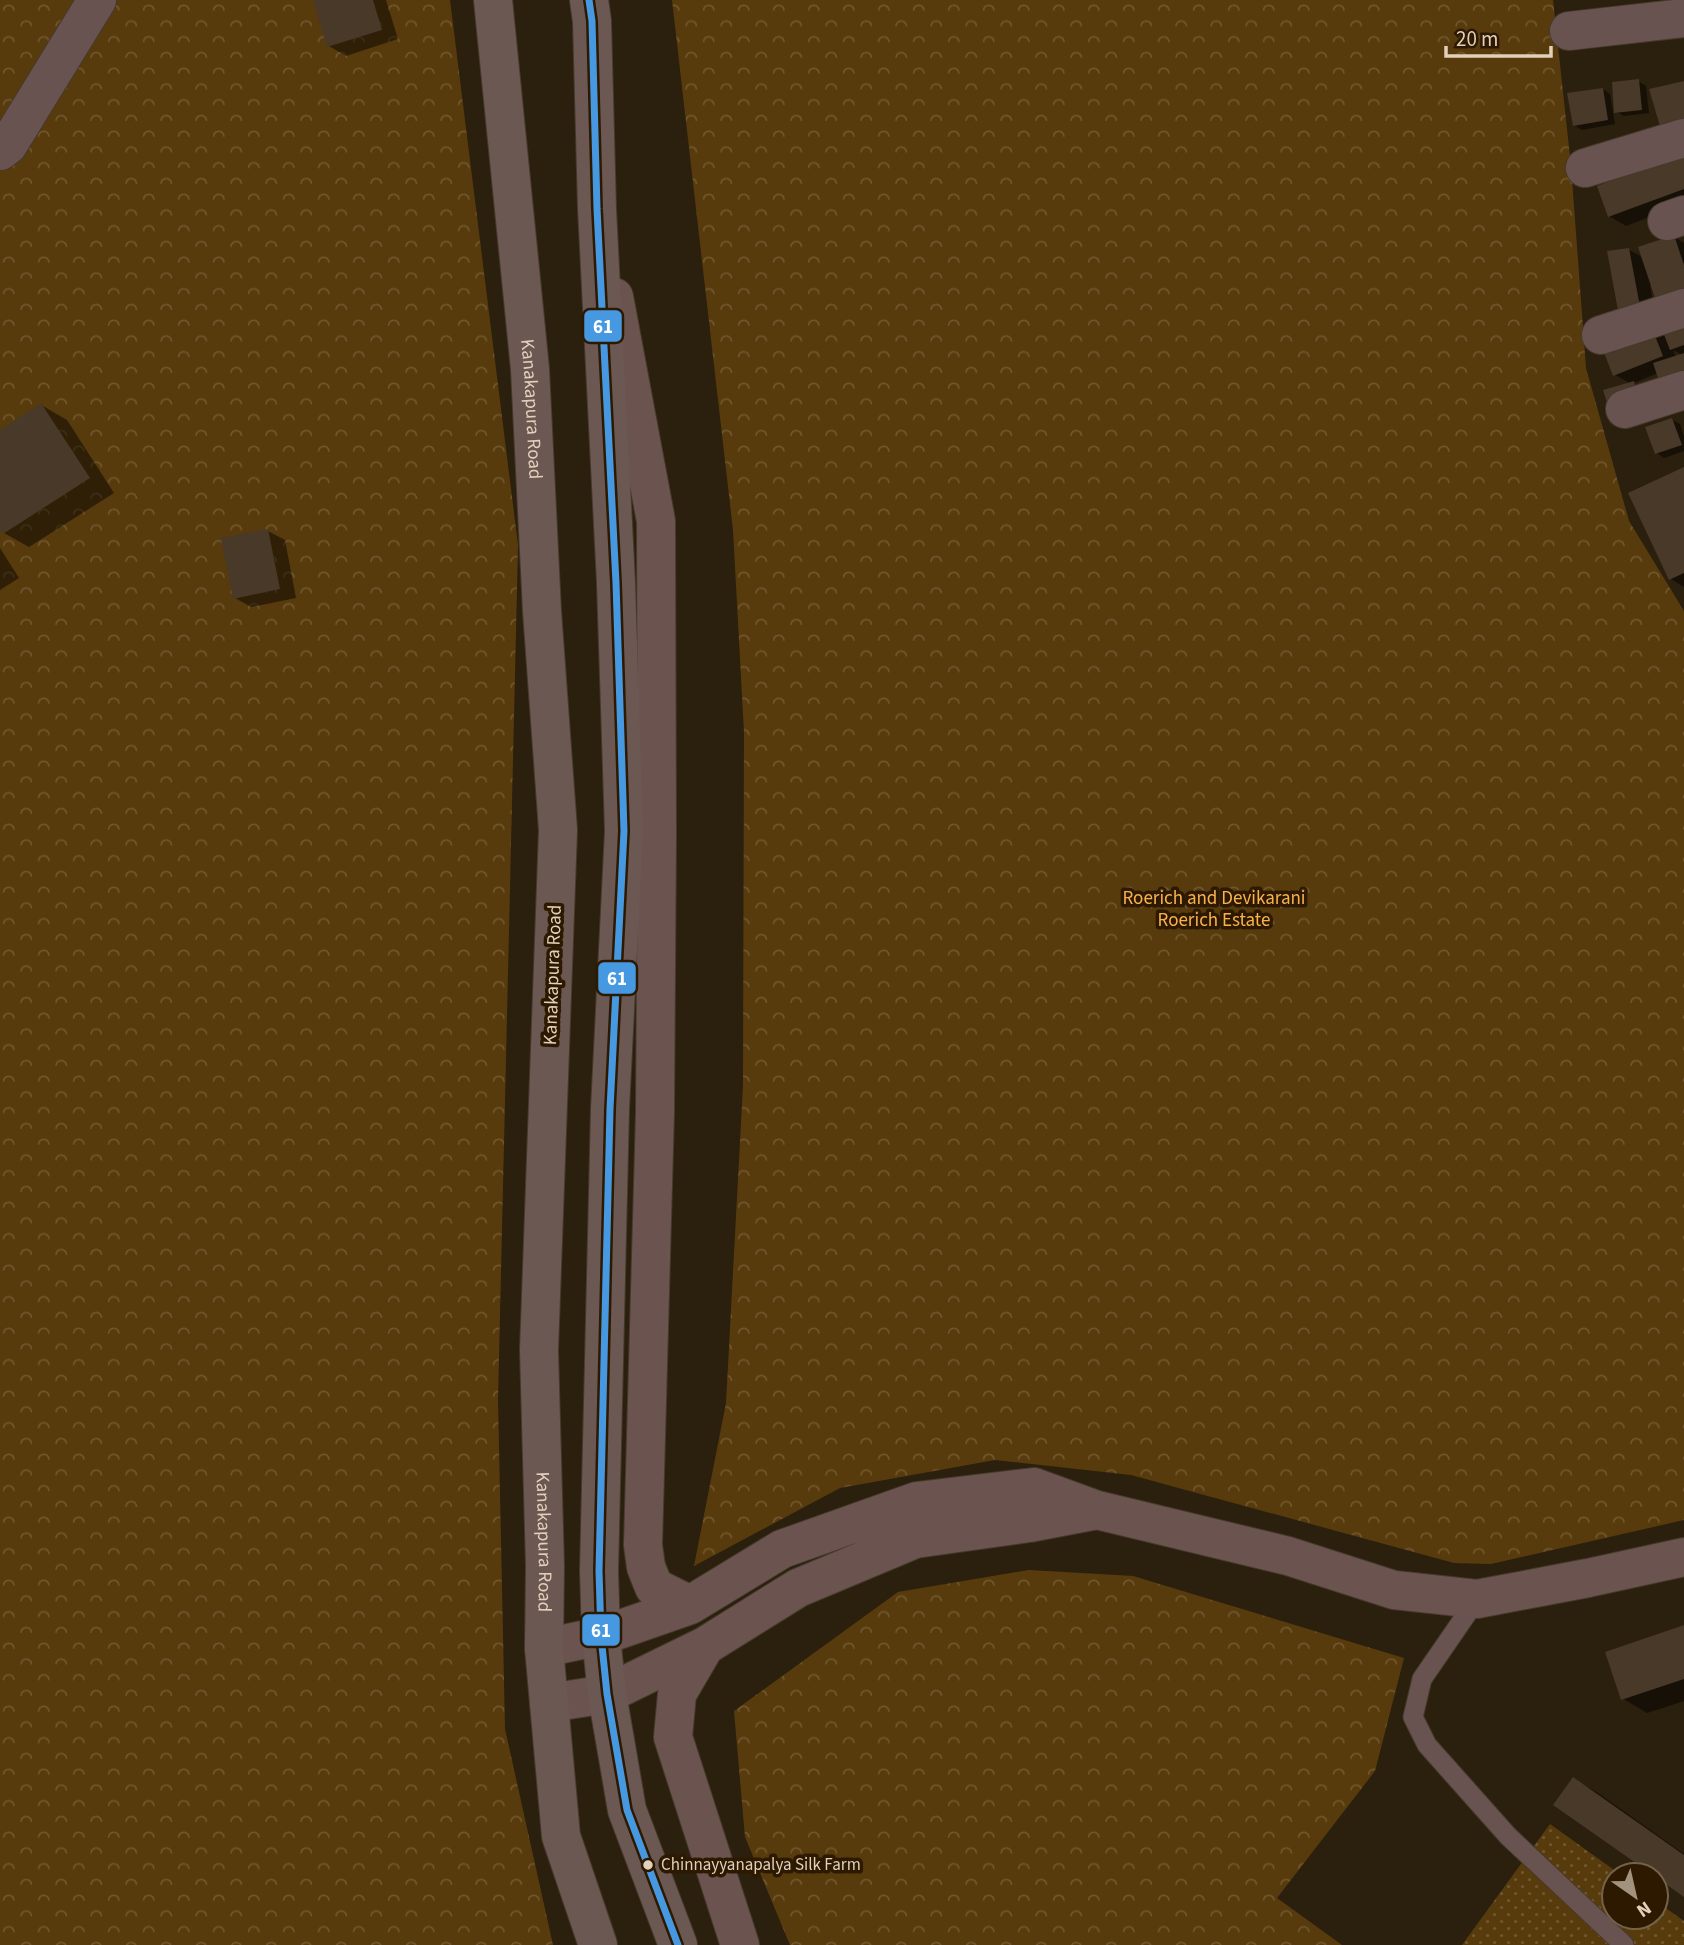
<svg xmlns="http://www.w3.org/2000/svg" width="1684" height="1945" viewBox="0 0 1684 1945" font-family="'Source Sans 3',sans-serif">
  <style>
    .forest { fill: url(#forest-crowns) }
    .park { fill: url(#park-dots) }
    .shadow { fill: #0007; fill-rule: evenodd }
    .building { fill: #483928 }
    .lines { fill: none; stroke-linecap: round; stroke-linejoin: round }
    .lane-casing { stroke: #463a2c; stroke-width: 21 }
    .street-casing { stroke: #463a2c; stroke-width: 40 }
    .secondary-casing { stroke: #463a2c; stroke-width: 40 }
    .highway-casing { stroke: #463a2c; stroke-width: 40 }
    .lane { stroke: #685350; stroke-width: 19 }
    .street { stroke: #685350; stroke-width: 38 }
    .secondary { stroke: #6b544f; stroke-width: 38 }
    .highway { stroke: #6c5852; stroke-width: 38 }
    .bus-1-casing { stroke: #2d1900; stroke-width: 12 }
    .bus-1 { stroke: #4699e1; stroke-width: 7 }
    .bus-dot { fill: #e2d0bb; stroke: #2d1900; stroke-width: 2.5 }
    .labels { text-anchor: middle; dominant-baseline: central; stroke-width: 7; stroke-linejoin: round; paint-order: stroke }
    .bus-label { font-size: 17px; fill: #e2d0bb; stroke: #2d1900; text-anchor: start }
    .street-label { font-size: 19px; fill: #e2d0bb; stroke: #2d1900 }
    .park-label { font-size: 19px; fill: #f8b24c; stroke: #2d1900 }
    .line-badge { stroke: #2d1900; stroke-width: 2.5 }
    .badge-label { font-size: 19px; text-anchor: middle; font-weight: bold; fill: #fff }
  </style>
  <defs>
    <pattern id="forest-crowns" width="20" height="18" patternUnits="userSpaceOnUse" patternTransform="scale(1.75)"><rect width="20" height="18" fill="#583b0d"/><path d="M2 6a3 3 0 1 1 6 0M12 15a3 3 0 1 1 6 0" fill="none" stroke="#70562e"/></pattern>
    <pattern id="park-dots" width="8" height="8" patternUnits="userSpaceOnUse" patternTransform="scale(1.75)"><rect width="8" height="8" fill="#583b0d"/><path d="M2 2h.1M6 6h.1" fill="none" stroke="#70562e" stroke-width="1.8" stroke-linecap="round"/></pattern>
  </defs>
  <rect width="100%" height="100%" fill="#2b1f0e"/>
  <path class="forest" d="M0,0H450L518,545L498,1400L505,1729L553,1945H0Z
    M672,0H1553L1571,166L1586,368L1629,521L1684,611V1520L1491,1564L1454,1563L1131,1475L995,1460L840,1488L694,1566L726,1403L743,1086L744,732L733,530Z
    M1029,1570L1133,1576L1404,1658L1375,1771L1277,1898L1342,1945H790L745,1837L734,1711L898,1592Z"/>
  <path class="park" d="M1550,1824L1621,1875H1614V1917H1656V1901L1684,1921V1945H1462Z"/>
  <path class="shadow" d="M315,0H386L398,39L346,56L329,46Z
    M1638,81L1646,86L1649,113L1624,116L1615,111Z
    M1603,89L1610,94L1615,124L1582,130L1574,125Z
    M1684,156V204L1626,226L1609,216Z
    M1674,237L1684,243V310L1652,285H1650L1657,326L1684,320V394L1658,373L1634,383L1641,388L1646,404L1631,384L1614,374L1637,330L1629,250L1644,258ZM1673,350L1682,355L1676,357Z
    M41,405L67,420L114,493L29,547L4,533L0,527V432Z
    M1672,420L1680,424L1684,436V451L1664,458L1657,453Z
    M1684,469V587L1671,579Z
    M268,531L285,540L296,598L251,607L235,598Z
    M0,548L19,578L0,590Z
    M1684,1627V1701L1647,1713L1622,1698Z
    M1573,1779L1598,1793L1684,1854V1895L1555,1805Z"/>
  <path class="building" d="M313,0H373L382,30L327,47Z
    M1639,79L1642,110L1614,113L1612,82Z
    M1684,81V127L1662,133L1649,89Z
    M1603,88L1608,120L1573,126L1567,93Z
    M1684,154V189L1608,217L1597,186Z
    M1674,235L1684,265V295L1657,304L1638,247Z
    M1629,248L1642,317L1620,321L1607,251Z
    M1684,318V345L1670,350L1661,327Z
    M1650,323L1663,356L1613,376L1600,342Z
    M1684,353V379L1661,387L1653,363Z
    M1634,381L1639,400L1609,409L1603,390Z
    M41,403L90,478L3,534L0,530V430Z
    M1672,418L1682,445L1655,454L1645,427Z
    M1684,467V573L1669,580L1628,493Z
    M268,529L280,589L233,599L221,538Z
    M1684,1625V1679L1621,1700L1605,1652Z
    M1573,1777L1684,1855V1897L1656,1877V1875H1653L1553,1805Z"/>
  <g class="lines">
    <defs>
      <path id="lane" d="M1477,1599L1422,1679L1413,1717L1427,1745L1508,1836L1624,1945"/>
      <path id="street" d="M1569,31L1684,18
        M0,151L8,145L97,0
        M1585,168L1684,138
        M1667,221L1684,215
        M1601,335L1684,308
        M1625,409L1684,390"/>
      <path id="secondary" d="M614,297L656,521L657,835L655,1112L643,1545L646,1567L654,1587L690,1605
        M705,1646L677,1694L673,1737L740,1945
        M544,1648L601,1636L690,1605L782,1549L917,1501L1034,1487L1097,1510L1288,1556L1394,1590L1477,1599L1588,1578L1684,1557
        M549,1703L607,1694L705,1646L798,1588L915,1539L1029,1523L1097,1510"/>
      <g id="highway">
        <path id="s1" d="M493,0L530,369L542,611L558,830L539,1350L545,1566L544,1648L561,1836L598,1945"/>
        <path d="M589,0L592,21L597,209L616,583L624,831L610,1109L599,1571L601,1636L607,1694L627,1810L678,1945"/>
      </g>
    </defs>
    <use href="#lane" class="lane-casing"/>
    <use href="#street" class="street-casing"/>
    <use href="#secondary" class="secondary-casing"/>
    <use href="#highway" class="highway-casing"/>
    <use href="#lane" class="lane"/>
    <use href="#street" class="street"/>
    <use href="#secondary" class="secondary"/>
    <use href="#highway" class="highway"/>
    <defs>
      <path id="bus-1" d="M589,0L592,21L597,209L616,583L624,831L610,1109L599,1571L601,1636L607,1694L627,1810L678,1945"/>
    </defs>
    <use href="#bus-1" class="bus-1-casing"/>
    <use href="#bus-1" class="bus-1"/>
  </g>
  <circle class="bus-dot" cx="648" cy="1865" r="6"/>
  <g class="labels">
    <g class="bus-label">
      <text x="661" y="1865">Chinnayyanapalya Silk Farm</text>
    </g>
    <g class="street-label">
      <text stroke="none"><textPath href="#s1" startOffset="411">Kanakapura Road</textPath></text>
      <text transform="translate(553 975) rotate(-88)">Kanakapura Road</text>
      <text stroke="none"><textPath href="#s1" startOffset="1545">Kanakapura Road</textPath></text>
    </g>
    <g class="park-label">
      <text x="1214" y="898">Roerich and Devikarani<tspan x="1214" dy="22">Roerich Estate</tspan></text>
    </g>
  </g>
  <g class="line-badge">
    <rect x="583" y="309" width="40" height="34" rx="7" fill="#4699e1"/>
    <rect x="597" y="961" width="40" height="34" rx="7" fill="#4699e1"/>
    <rect x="581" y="1613" width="40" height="34" rx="7" fill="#4699e1"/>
  </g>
  <g class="badge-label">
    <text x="603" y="333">61</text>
    <text x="617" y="985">61</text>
    <text x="601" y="1637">61</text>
  </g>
  <g transform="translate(1635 1896) rotate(146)"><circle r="33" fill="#2d1900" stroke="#75624b" stroke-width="2"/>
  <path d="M0-5L12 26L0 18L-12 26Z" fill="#a2927e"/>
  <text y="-10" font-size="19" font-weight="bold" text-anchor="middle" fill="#e2d0bb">N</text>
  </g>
  <path d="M1446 46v10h105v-10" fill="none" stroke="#e2d0bb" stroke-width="3.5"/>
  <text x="1456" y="46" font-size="21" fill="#e2d0bb" stroke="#2d1900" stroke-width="5" paint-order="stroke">20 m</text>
</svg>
